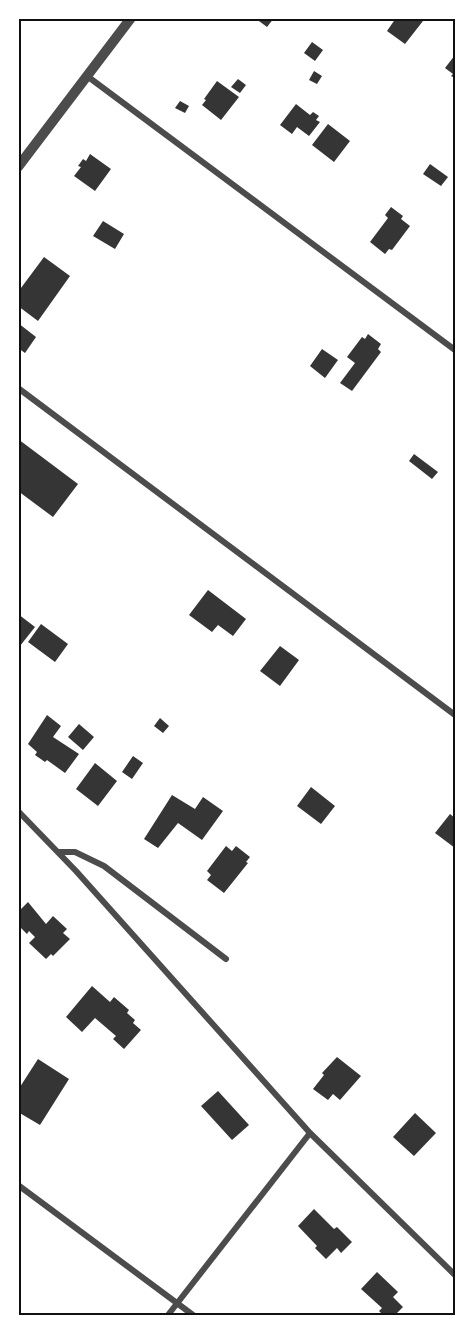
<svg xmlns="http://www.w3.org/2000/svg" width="473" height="1333" viewBox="0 0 473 1333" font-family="Roboto,sans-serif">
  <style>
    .building { fill: #353535 }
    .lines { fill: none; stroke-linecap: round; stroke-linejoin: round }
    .minor { stroke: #4c4c4c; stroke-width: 6 }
    .tertiary { stroke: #4c4c4c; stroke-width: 10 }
    .neatline { fill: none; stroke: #111; stroke-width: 2 }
  </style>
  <rect width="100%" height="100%" fill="#fff"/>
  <path class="building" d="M255,18H274L267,27Z
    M396,18H419L423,21L405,44L387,31Z
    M312,42L323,50L315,61L304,53Z
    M455,55V78L451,76L453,74L445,68Z
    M314,71L322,76L317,84L309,80Z
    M238,79L246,85L240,93L231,87Z
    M217,81L239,97L221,120L202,105L206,100L204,99Z
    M180,101L189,106L185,113L175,108Z
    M296,104L310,115L313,112L319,116L316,120L320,122L309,136L297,127L292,134L280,125Z
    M328,124L350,141L334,162L312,145Z
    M90,154L111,169L95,191L74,176L81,167L78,166L83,159L86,161Z
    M430,164L448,177L441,186L423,174Z
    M391,207L403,216L401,219L410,226L392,250L389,249L385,254L370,242L388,218L385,215Z
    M103,221L124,234L115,249L93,236Z
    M44,257L70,276L38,321L18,306V292Z
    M18,323L36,337L25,353L18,348Z
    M368,334L381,344L378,349L381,352L352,391L340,383L355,363L347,357L362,337L365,339Z
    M322,349L338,360L325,378L310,366Z
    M18,439L78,484L53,517L18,491Z
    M414,454L438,472L432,479L409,461Z
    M208,590L246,619L233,636L218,625L212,632L189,615Z
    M18,614L35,627L20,646L18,645Z
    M41,624L68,644L55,662L28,642Z
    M280,646L299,660L280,686L260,671Z
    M47,715L61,726L53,737L79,754L65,773L47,760L45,762L35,755L37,752L28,744Z
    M160,718L169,726L163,733L154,726Z
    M79,724L94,737L83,750L68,737Z
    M133,756L143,763L132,779L122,772Z
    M95,763L117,781L98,806L76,789Z
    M311,787L335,806L321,824L297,806Z
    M172,795L195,809L203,797L223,811L202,840L178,823L158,848L144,839Z
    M450,814L455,818V848L435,833Z
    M226,846L232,851L236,846L250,857L246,862L248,863L224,893L207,880L211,875L207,871Z
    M28,902L46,924L53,916L67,929L63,933L70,939L53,956L51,954L46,959L29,943L35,937L29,931L27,934L18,925V912Z
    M92,986L110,1002L114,997L129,1010L127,1013L135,1020L133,1023L141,1030L124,1049L113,1039L116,1036L95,1018L82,1032L66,1017Z
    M337,1057L361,1076L340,1100L333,1094L328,1100L313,1089L324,1075L322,1073Z
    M38,1059L69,1079L40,1125L18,1112V1090Z
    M218,1091L249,1125L232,1140L201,1106Z
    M415,1113L436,1133L414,1156L393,1137Z
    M314,1209L334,1229L337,1227L352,1242L341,1253L337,1248L326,1259L315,1248L317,1246L298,1226Z
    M377,1272L398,1292L393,1297L403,1307L395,1315H383L379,1311L382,1308L361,1289Z"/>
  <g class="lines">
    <path class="minor" d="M87,76L455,350
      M18,388L455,715
      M18,811L76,871L310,1133L455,1275
      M59,852H75L104,866L226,959
      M18,1185L193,1315
      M168,1315L310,1133"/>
    <path class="tertiary" d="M18,167L131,18"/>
  </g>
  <rect width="473" height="1333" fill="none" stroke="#ffffff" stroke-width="39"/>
  <rect x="20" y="20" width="434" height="1294" class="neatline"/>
</svg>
